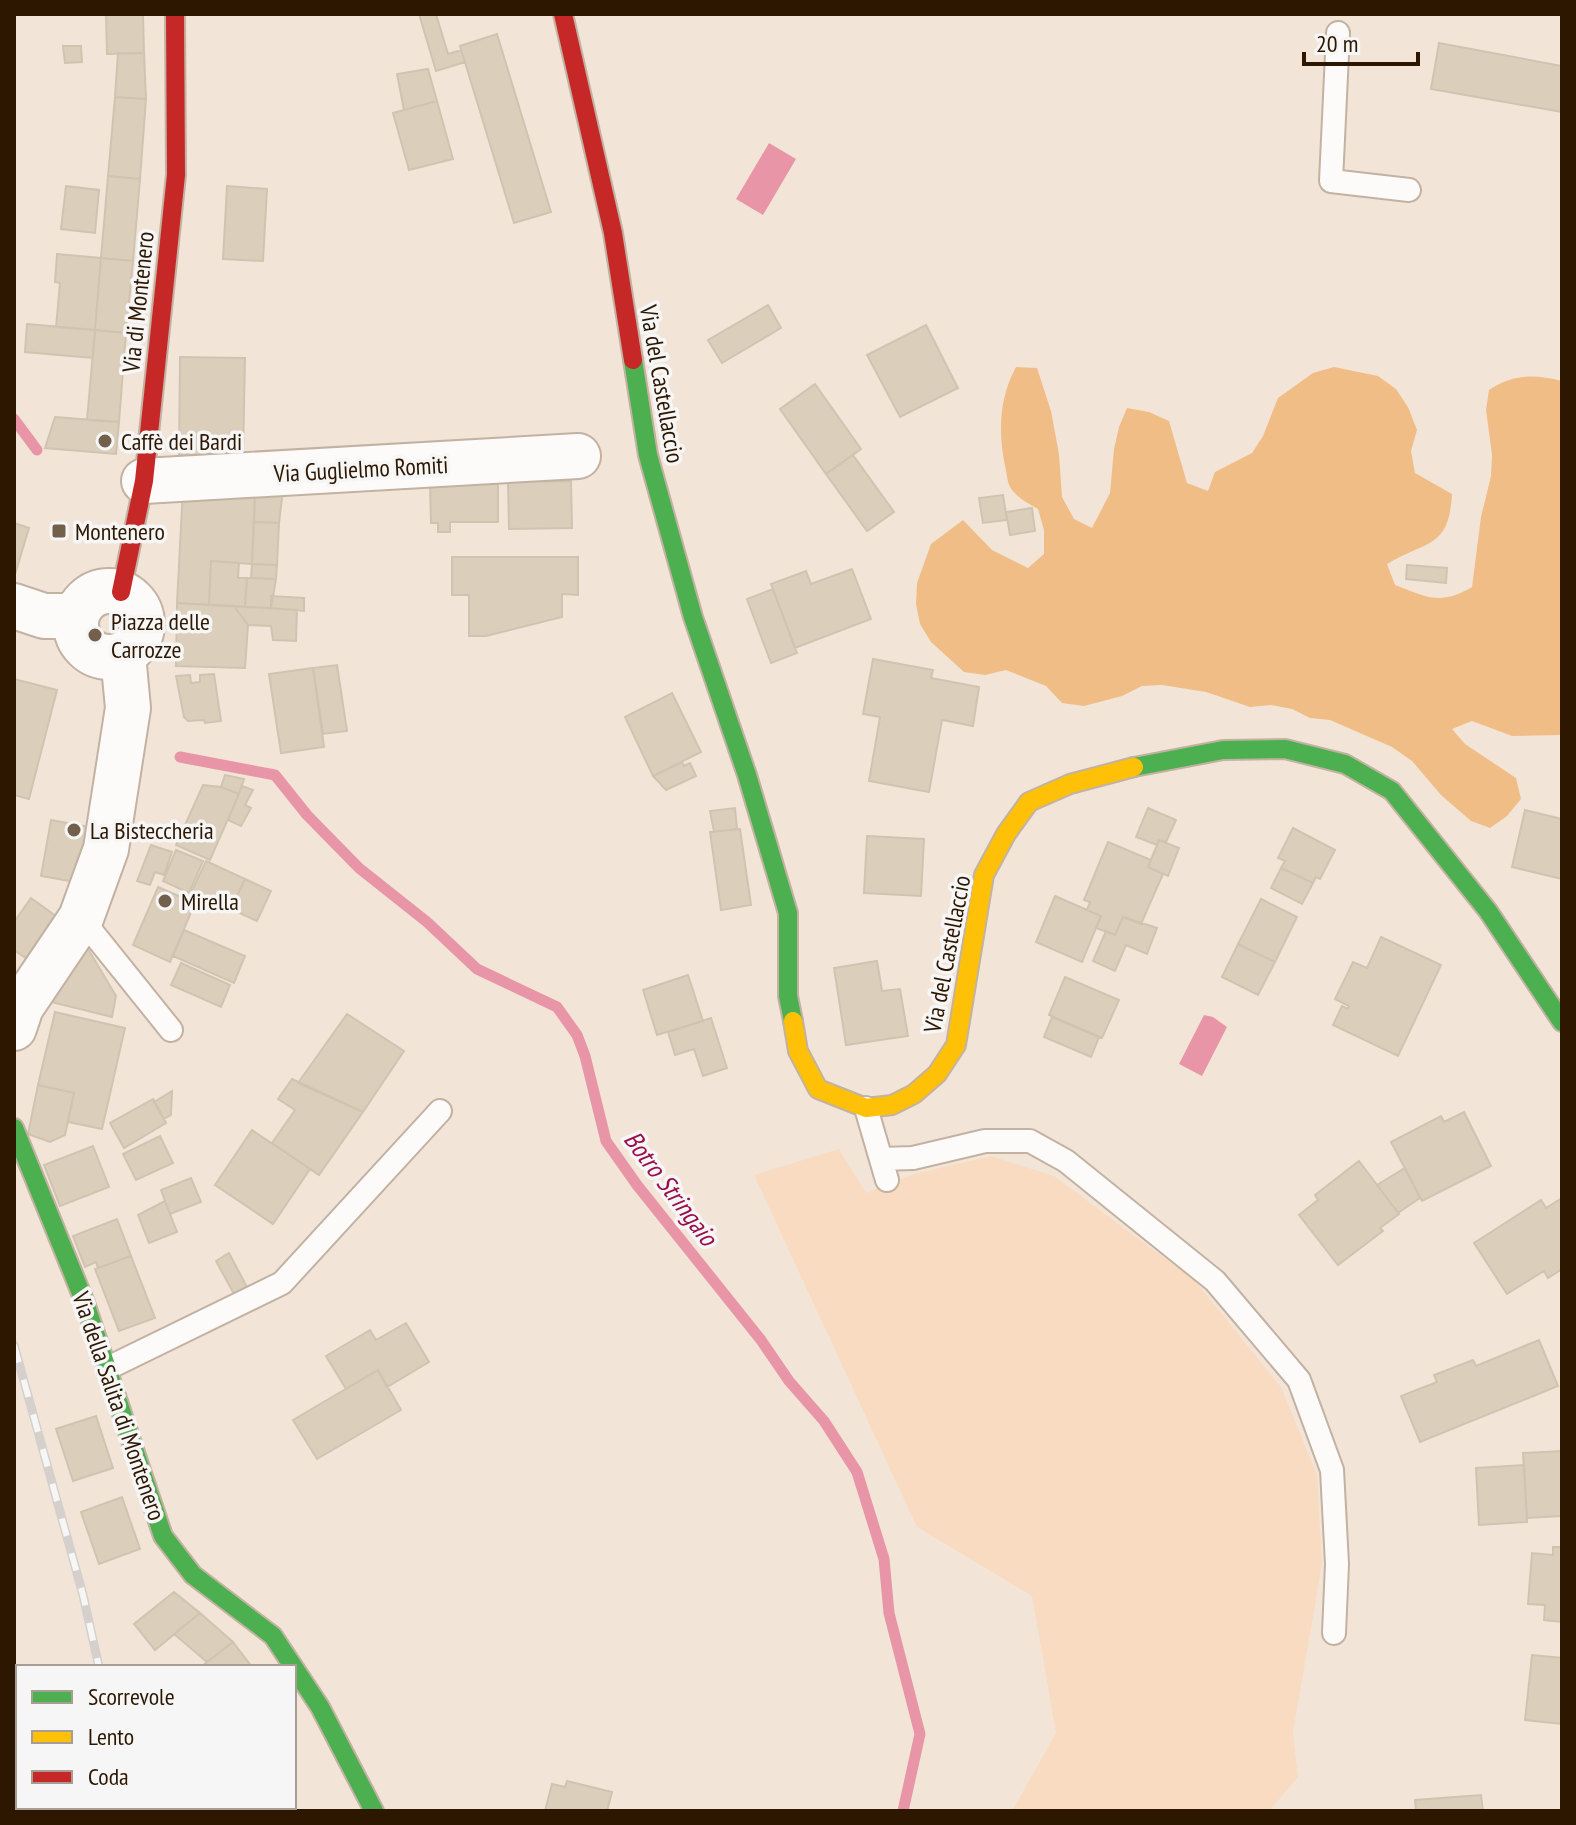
<svg xmlns="http://www.w3.org/2000/svg" width="1576" height="1825" viewBox="0 0 1576 1825" font-family="'PT Sans Narrow',sans-serif">
  <style>
    .green { fill: #f8dbc0 }
    .forest { fill: #f1bd87 }
    .water { fill: #e895a7 }
    .lines { fill: none; stroke-linecap: round; stroke-linejoin: round }
    .stream { stroke: #e895a7; stroke-width: 11 }
    .building { fill: #dbcebb; stroke: #d0c4b0; stroke-width: 2 }
    .lane-casing { stroke: #c3b2a2; stroke-width: 26 }
    .street-casing { stroke: #c3b2a2; stroke-width: 48 }
    .fast-casing { stroke: #c3b2a2; stroke-width: 22 }
    .slow-casing { stroke: #c3b2a2; stroke-width: 22 }
    .jam-casing { stroke: #c3b2a2; stroke-width: 22 }
    .lane { stroke: #fdfbf9; stroke-width: 22 }
    .street { stroke: #fdfbf9; stroke-width: 44 }
    .fast { stroke: #4caf50; stroke-width: 18 }
    .slow { stroke: #ffc107; stroke-width: 18 }
    .jam { stroke: #c62828; stroke-width: 18 }
    .rail-casing { stroke: #d5d0cb; stroke-width: 9 }
    .rail { stroke: #f6f6f6; stroke-width: 6; stroke-dasharray: 18; stroke-linecap: butt }
    .poi-dot { fill: #725f4c; stroke: #f6f6f6; stroke-width: 3 }
    .labels { text-anchor: middle; dominant-baseline: central; stroke-width: 7; stroke-linejoin: round; paint-order: stroke }
    .street-label { font-size: 24px; fill: #2d1701; stroke: #f6f6f6 }
    .poi-label { font-size: 24px; fill: #2d1701; stroke: #f6f6f6; text-anchor: start }
    .water-label { font-size: 26px; font-style: italic; fill: #9a0f4a; stroke: #f6f6f6 }
  </style>
  <rect width="100%" height="100%" fill="#f2e5d8"/>
  <path class="green" d="M839,1149L866,1193L914,1174L991,1156L1054,1176L1195,1281L1281,1387L1317,1475L1322,1564L1293,1732L1298,1777L1269,1811H1012L1056,1733L1032,1596L917,1527L754,1175Z"/>
  <path class="forest" d="M1016,367L1037,368L1051,411L1059,454L1062,497L1074,519L1092,528L1110,493L1114,449L1119,427L1127,408L1149,412L1169,421L1187,483L1208,491L1215,472L1252,453L1263,436L1278,398L1313,373L1334,367L1378,376L1396,389L1408,407L1417,430L1411,451L1415,473L1452,494C1449,549 1427,540 1387,564L1395,585C1427,597 1440,606 1472,587L1481,517L1491,476L1492,455L1486,410L1489,390C1513,374 1534,374 1562,381V735L1512,736L1472,721L1452,729L1465,744L1516,778L1521,799L1507,816L1490,828L1471,821L1441,795L1412,761L1392,747L1330,720L1310,718L1292,709L1271,705L1250,707L1206,692L1162,685L1142,686L1122,696L1084,706L1062,703L1046,686L1006,670L985,675L964,672L931,642L920,624L916,604L917,583L931,544L963,520L992,550L1028,568L1044,554V530L1038,509C1028,503 1019,499 1012,490C1007,484 1007,474 1005,466C998,432 999,398 1016,367Z"/>
  <path class="water" d="M769,143L796,159L763,215L736,199Z
    M1204,1015L1213,1017L1227,1027L1202,1076L1179,1064Z"/>
  <g class="lines">
    <path class="stream" d="M14,419L37,450
      M180,757L275,775L307,815L359,868L427,922L477,969L557,1007L577,1035L585,1056L606,1141L637,1185L761,1340L789,1381L824,1421L857,1472L884,1559L889,1613L920,1734L903,1811"/>
  </g>
  <path class="building" d="M106,14H143L144,53L107,54Z
    M419,14H436L448,54L461,50L465,62L436,71Z
    M497,34L551,212L514,223L460,46Z
    M1439,43L1562,66V112L1431,89Z
    M63,46H81L82,62L65,63Z
    M118,53H144L146,99L115,97Z
    M428,69L437,101L404,110L397,74Z
    M115,97L146,99L140,179L108,176Z
    M437,101L453,159L409,170L393,113Z
    M108,176L140,179L133,261L101,258Z
    M66,186L99,190L95,233L61,229Z
    M227,186L267,189L263,261L223,259Z
    M57,254L101,258L95,330L56,327L60,283L55,282Z
    M101,258L133,261L126,333L95,330Z
    M768,305L781,328L722,363L708,340Z
    M27,324L95,330L93,358L25,352Z
    M926,325L958,388L900,417L867,355Z
    M95,330L126,333L119,422L87,420Z
    M180,357L245,358L243,456L179,455Z
    M815,384L861,449L826,474L780,409Z
    M55,417L119,422L116,454L45,448Z
    M853,455L894,512L867,531L826,474Z
    M571,481L572,528L509,529L508,482Z
    M498,484V522H450V532H438V523H431L430,485Z
    M183,488L255,491L252,564L211,561L209,605L177,603Z
    M283,490L279,523L254,522L255,491Z
    M1003,495L1007,520L983,523L979,498Z
    M1032,508L1035,531L1010,535L1006,512Z
    M254,522L279,523L277,565L252,564Z
    M14,523L29,528L14,578Z
    M452,557H578V595L562,594V617L486,636H469V595H452Z
    M211,561L239,563L238,578H247L245,607L209,605Z
    M252,564L277,565L276,579L251,578Z
    M1407,565L1447,568L1446,583L1406,579Z
    M852,569L871,619L795,648L771,584L806,571L811,584Z
    M247,578L276,579L271,608L245,607Z
    M773,589L797,653L771,663L747,599Z
    M271,596L304,598V611L271,608Z
    M177,603L234,606L248,625L245,668L176,666Z
    M234,606L297,610L296,641L273,640L271,626L248,625Z
    M873,659L933,670L931,678L979,687L973,726L942,720L929,792L869,781L880,717L863,714Z
    M337,665L347,731L323,734L313,668Z
    M313,668L324,747L281,753L269,674Z
    M214,674L221,721L205,723L204,720L188,721L184,717L176,676L190,675L191,683L200,682V675Z
    M14,679L57,690L29,799L14,795Z
    M672,693L701,752L653,776L625,717Z
    M682,762L684,766L690,763L696,776L666,790L653,776Z
    M225,775L244,779L239,794L221,787Z
    M203,785L221,787L239,794L210,860L176,845Z
    M242,786L253,790L245,805L251,808L241,826L228,820Z
    M735,808L737,829L714,832L710,811Z
    M1148,808L1176,820L1166,842L1159,840L1157,845L1136,837Z
    M1525,810L1562,819V879L1512,867Z
    M51,820L90,827L81,883L41,876Z
    M1293,828L1335,850L1320,879L1316,877L1313,883L1281,868L1285,861L1278,858Z
    M740,829L751,905L721,910L710,832Z
    M867,836L924,839L921,896L864,893Z
    M1159,840L1179,848L1168,876L1148,867Z
    M1108,842L1151,860L1148,867L1163,874L1141,924L1123,917L1115,935L1096,928L1101,916L1087,910L1090,902L1084,900Z
    M151,845L172,852L164,875L155,872L150,885L137,881Z
    M176,850L203,861L189,893L163,881Z
    M206,861L245,879L231,909L192,891Z
    M1281,868L1313,883L1302,904L1271,888Z
    M245,879L271,891L257,921L231,909Z
    M158,887L195,903L170,962L133,945Z
    M1055,896L1101,916L1082,962L1036,942Z
    M31,898L60,919L30,961L14,950V922Z
    M1261,899L1297,917L1275,962L1238,944Z
    M1123,917L1157,928L1147,954L1126,945L1115,971L1093,961L1106,931L1115,935Z
    M184,930L245,956L234,983L173,956Z
    M1381,937L1441,965L1398,1056L1333,1025L1342,1006L1348,1009L1349,1006L1335,999L1353,962L1367,968Z
    M85,944L116,996L112,1017L39,999Z
    M1238,944L1275,962L1258,995L1222,977Z
    M877,961L882,991L900,989L908,1036L846,1045L834,968Z
    M181,963L230,985L221,1007L171,985Z
    M688,975L703,1021L657,1035L643,990Z
    M1065,977L1119,1000L1102,1038L1049,1015Z
    M55,1012L125,1028L102,1129L68,1122L74,1093L38,1085Z
    M347,1014L404,1051L363,1112L298,1083Z
    M1052,1017L1099,1037L1091,1057L1044,1037Z
    M711,1018L727,1068L703,1076L694,1049L675,1055L668,1032Z
    M292,1079L363,1112L319,1175L272,1143L295,1110L278,1099Z
    M38,1085L74,1093L65,1135L50,1142L28,1134Z
    M172,1091L171,1115L164,1119L154,1102Z
    M153,1099L166,1123L124,1148L110,1123Z
    M1464,1112L1491,1166L1422,1201L1391,1142L1441,1116L1444,1122Z
    M252,1130L310,1169L273,1224L215,1185Z
    M160,1136L173,1163L136,1180L123,1154Z
    M93,1146L109,1187L60,1206L44,1165Z
    M1359,1161L1399,1214L1380,1228L1383,1231L1338,1265L1299,1215L1318,1200L1315,1195Z
    M1405,1168L1420,1198L1398,1213L1377,1185Z
    M191,1178L201,1202L170,1214L161,1190Z
    M1562,1198V1269L1548,1278L1544,1271L1507,1294L1474,1243L1541,1200L1546,1208Z
    M165,1201L177,1232L149,1243L138,1215Z
    M117,1219L131,1256L98,1268L96,1262L85,1267L73,1236Z
    M229,1253L248,1289L235,1296L216,1261Z
    M131,1256L155,1318L119,1331L95,1269Z
    M406,1323L429,1362L387,1387L378,1370L346,1389L326,1356L370,1330L376,1340Z
    M1539,1340L1558,1386L1420,1442L1401,1396L1437,1382L1434,1375L1473,1360L1476,1366Z
    M378,1370L401,1410L317,1459L293,1420Z
    M96,1416L113,1468L73,1481L56,1429Z
    M1562,1451V1516L1527,1518L1523,1453Z
    M1524,1465L1527,1522L1479,1525L1476,1468Z
    M122,1497L140,1549L99,1564L81,1512Z
    M1553,1547H1562V1622L1544,1620L1545,1605L1528,1604L1532,1553L1553,1555Z
    M174,1592L200,1613L155,1650L134,1624Z
    M200,1613L233,1642L207,1662L174,1634Z
    M233,1642L252,1667H201L207,1662Z
    M1532,1655L1562,1658V1724L1525,1720Z
    M567,1781L612,1792L607,1811H545L552,1784L565,1787Z
    M1481,1795L1483,1811H1416L1415,1800Z"/>
  <g class="lines">
    <defs>
      <path id="lane" d="M1338,33L1331,181L1409,190
        M81,918L171,1030
        M866,1108L887,1180
        M881,1159L913,1158L985,1141H1030L1066,1161L1215,1281L1299,1380L1332,1470L1337,1564L1334,1633
        M108,1368L282,1283L440,1111"/>
      <path id="street" d="M144,481L578,456
        M76 624a33 33 0 1 1 66 0a33 33 0 1 1-66 0Z
        M14,606L44,616H75
        M14,1028L21,1007L81,918L106,849L128,708L123,655"/>
      <path id="fast" d="M633,360L648,455L693,617L747,775L788,913V996L793,1021
        M1134,767L1223,750L1285,749L1345,764L1392,791L1488,911L1562,1022
        M14,1128L85,1303L163,1536L193,1575L273,1636L320,1707L374,1811"/>
      <path id="slow" d="M793,1021L798,1051L818,1089L866,1108L892,1105L914,1094L937,1074L956,1045L984,875L1006,834L1029,802L1070,784L1134,767"/>
      <path id="jam" d="M563,14L613,233L633,360
        M121,592L144,481L176,175L175,14"/>
    </defs>
    <use href="#lane" class="lane-casing"/>
    <use href="#street" class="street-casing"/>
    <use href="#fast" class="fast-casing"/>
    <use href="#slow" class="slow-casing"/>
    <use href="#jam" class="jam-casing"/>
    <use href="#lane" class="lane"/>
    <use href="#street" class="street"/>
    <use href="#fast" class="fast"/>
    <use href="#slow" class="slow"/>
    <use href="#jam" class="jam"/>
    <defs>
      <path id="rail" d="M14,1345L83,1595L99,1667
        M125,1807L126,1811"/>
    </defs>
    <use href="#rail" class="rail-casing"/>
    <use href="#rail" class="rail"/>
  </g>
  <g class="poi-dot">
    <circle cx="105" cy="441" r="8"/>
    <rect x="51" y="523" width="16" height="16" rx="4"/>
    <circle cx="95" cy="635" r="8"/>
    <circle cx="74" cy="830" r="8"/>
    <circle cx="165" cy="901" r="8"/>
  </g>
  <g class="labels">
    <g class="street-label">
      <text transform="translate(138 302) rotate(-84)">Via di Montenero</text>
      <text transform="translate(662 384) rotate(80)">Via del Castellaccio</text>
      <text transform="translate(361 469) rotate(-3)">Via Guglielmo Romiti</text>
      <text transform="translate(947 954) rotate(-79)">Via del Castellaccio</text>
      <text transform="translate(119 1406) rotate(71)">Via della Salita di Montenero</text>
    </g>
    <g class="poi-label">
      <text x="121" y="441">Caffè dei Bardi</text>
      <text x="75" y="531">Montenero</text>
      <text x="111" y="621">Piazza delle<tspan x="111" dy="28">Carrozze</tspan></text>
      <text x="90" y="830">La Bisteccheria</text>
      <text x="181" y="901">Mirella</text>
    </g>
    <g class="water-label">
      <text transform="translate(671 1188) rotate(53)">Botro Stringaio</text>
    </g>
  </g>
  <rect width="1576" height="1825" fill="none" stroke="#2d1701" stroke-width="32"/>
  <rect x="16" y="1665" width="280" height="144" fill="#f6f6f6" stroke="#a69d94" stroke-width="2"/>
  <rect x="32" y="1691" width="40" height="12" fill="#4caf50" stroke="#a69d94" stroke-width="2"/>
  <text x="88" y="1705" font-size="24" fill="#2d1701">Scorrevole</text>
  <rect x="32" y="1731" width="40" height="12" fill="#ffc107" stroke="#a69d94" stroke-width="2"/>
  <text x="88" y="1745" font-size="24" fill="#2d1701">Lento</text>
  <rect x="32" y="1771" width="40" height="12" fill="#c62828" stroke="#a69d94" stroke-width="2"/>
  <text x="88" y="1785" font-size="24" fill="#2d1701">Coda</text>
  <path d="M1304 52v12h114v-12" fill="none" stroke="#2d1701" stroke-width="4"/>
  <text x="1316" y="52" font-size="24" fill="#2d1701" stroke="#f6f6f6" stroke-width="6" paint-order="stroke">20 m</text>
</svg>
